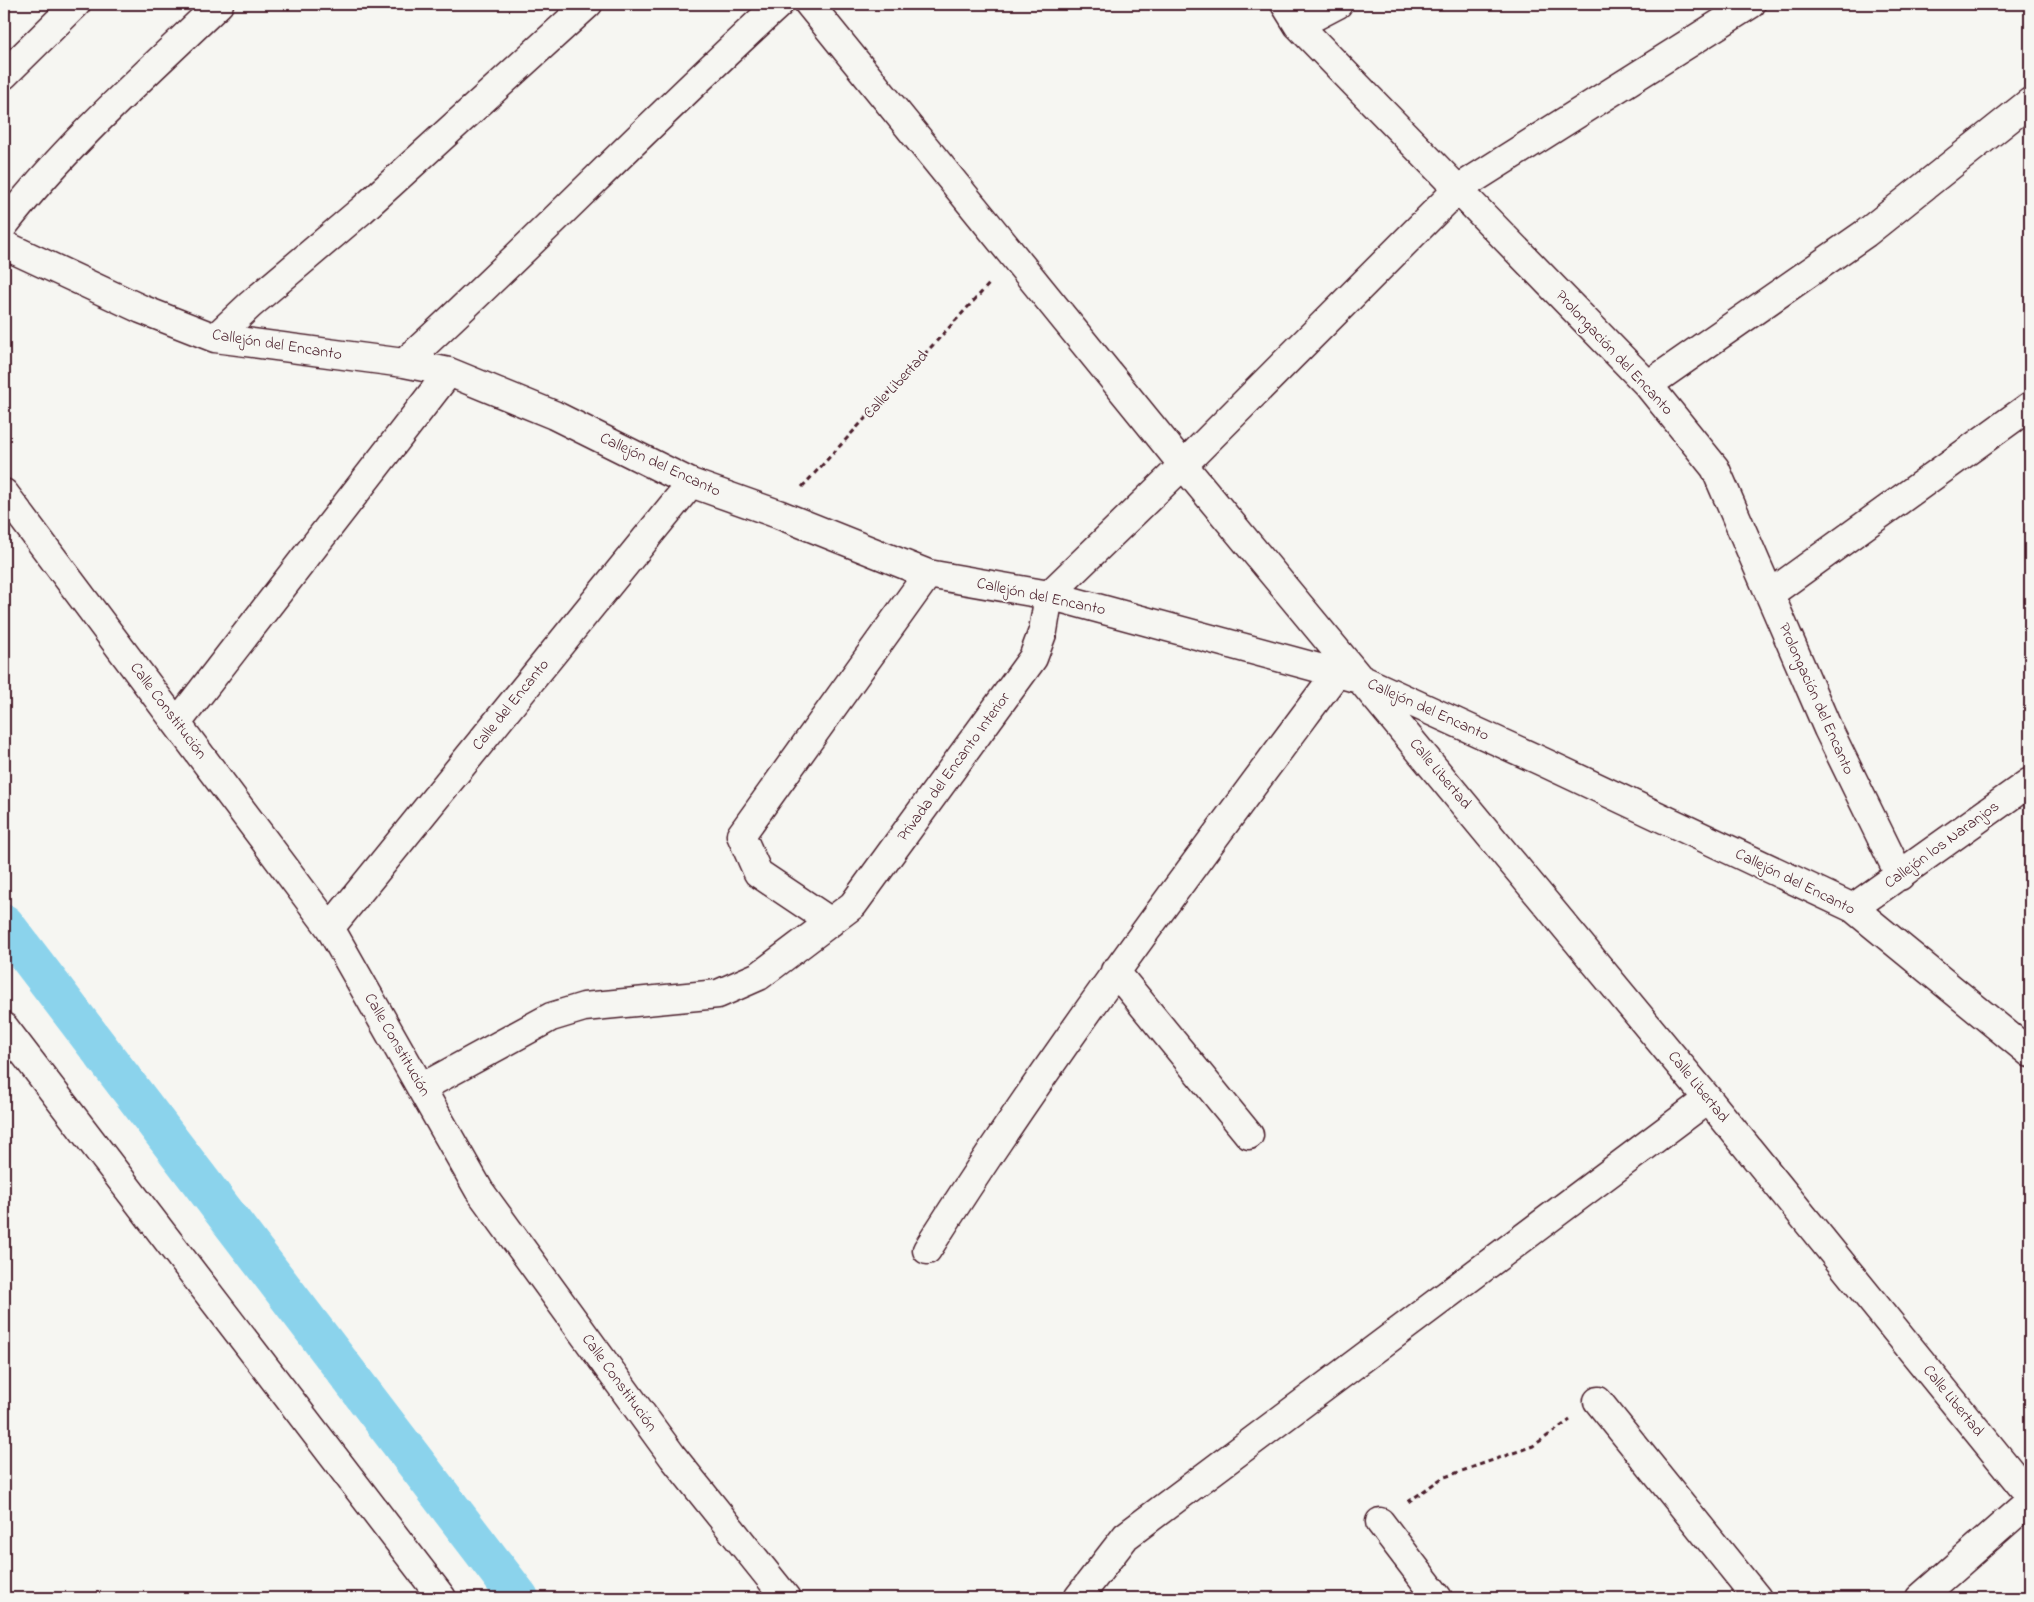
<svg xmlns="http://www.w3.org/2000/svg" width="2034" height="1602" viewBox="0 0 2034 1602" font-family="'Indie Flower',sans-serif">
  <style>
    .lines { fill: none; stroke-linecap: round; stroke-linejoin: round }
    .canal { stroke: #8bd3ec; stroke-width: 40 }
    .minor-casing { stroke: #4a1f2b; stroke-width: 31 }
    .path { stroke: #4a1f2b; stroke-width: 3; stroke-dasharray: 5 4; stroke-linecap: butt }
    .minor { stroke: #f6f6f2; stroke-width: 28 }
    .labels { text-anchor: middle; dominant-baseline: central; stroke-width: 4; stroke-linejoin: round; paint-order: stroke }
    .street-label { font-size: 16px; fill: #4a1f2b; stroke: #f6f6f2 }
  </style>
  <rect width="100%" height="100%" fill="#f6f6f2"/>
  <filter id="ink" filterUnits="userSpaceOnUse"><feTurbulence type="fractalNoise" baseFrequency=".02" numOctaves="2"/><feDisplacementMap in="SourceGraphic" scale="10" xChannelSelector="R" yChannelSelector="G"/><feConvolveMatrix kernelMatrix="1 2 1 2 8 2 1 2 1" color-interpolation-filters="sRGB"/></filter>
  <g filter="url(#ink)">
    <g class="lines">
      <path class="canal" d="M4,924L519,1598"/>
      <defs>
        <path id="minor" d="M809,4L1183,465L1708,1099L2030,1496
          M1285,4L1298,25L1648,385L1715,468L1828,729L1900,876
          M1298,25L1338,4
          M4,75L76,4
          M4,225C67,144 145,75 219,4
          M4,245L141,309L215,338L404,363L449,372L554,415L691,483L778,514L928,574L1049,595L1363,680L1541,761L1853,908L2030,1053
          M215,338L250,305L362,210L588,4
          M404,363C532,246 651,121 779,4
          M1648,385L1866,233L2030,102
          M4,493L330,928L479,1190L673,1457L786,1598
          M1770,594L2030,406
          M177,723L449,372
          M1853,908L2030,782
          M831,922L758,873L741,835L928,574
          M330,928L691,483
          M1115,971L1249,1135
          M4,1027L442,1598
          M421,1088L551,1017L584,1007L718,994L759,976L853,905L1033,658L1043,631L1049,595L1183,465L1458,189L1751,4
          M927,1250C1053,1051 1195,863 1335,675
          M1598,1401L1757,1598
          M1380,1522L1438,1598
          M1078,1598L1126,1536L1708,1099
          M1920,1598L2030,1501"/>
      </defs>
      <use href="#minor" class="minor-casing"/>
      <path class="path" d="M802,487L991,282
        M1408,1502L1442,1478L1533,1446L1570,1420"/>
      <use href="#minor" class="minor"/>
    </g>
  </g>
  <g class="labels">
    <g class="street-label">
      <text transform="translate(277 345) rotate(9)">Callejón del Encanto</text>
      <text transform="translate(1614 353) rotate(47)">Prolongación del Encanto</text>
      <text transform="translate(896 385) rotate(-47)">Calle Libertad</text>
      <text transform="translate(660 465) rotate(25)">Callejón del Encanto</text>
      <text transform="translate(1041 597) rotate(12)">Callejón del Encanto</text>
      <text transform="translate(1816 699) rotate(66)">Prolongación del Encanto</text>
      <text transform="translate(511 705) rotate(-51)">Calle del Encanto</text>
      <text transform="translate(1428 710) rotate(24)">Callejón del Encanto</text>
      <text transform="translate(168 711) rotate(53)">Calle Constitución</text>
      <text transform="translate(954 767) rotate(-54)">Privada del Encanto Interior</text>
      <text transform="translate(1440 774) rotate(50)">Calle Libertad</text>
      <text transform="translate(1942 845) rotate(-36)">Callejón los Naranjos</text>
      <text transform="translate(1795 882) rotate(26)">Callejón del Encanto</text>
      <text transform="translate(397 1045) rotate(60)">Calle Constitución</text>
      <text transform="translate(1698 1087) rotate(51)">Calle Libertad</text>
      <text transform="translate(619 1383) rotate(54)">Calle Constitución</text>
      <text transform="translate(1953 1401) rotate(51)">Calle Libertad</text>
    </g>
  </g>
  <rect width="2034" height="1602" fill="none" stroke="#f6f6f2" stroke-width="20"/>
  <rect x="10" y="10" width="2014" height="1582" fill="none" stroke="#4a1f2b" stroke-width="2" filter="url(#ink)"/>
</svg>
